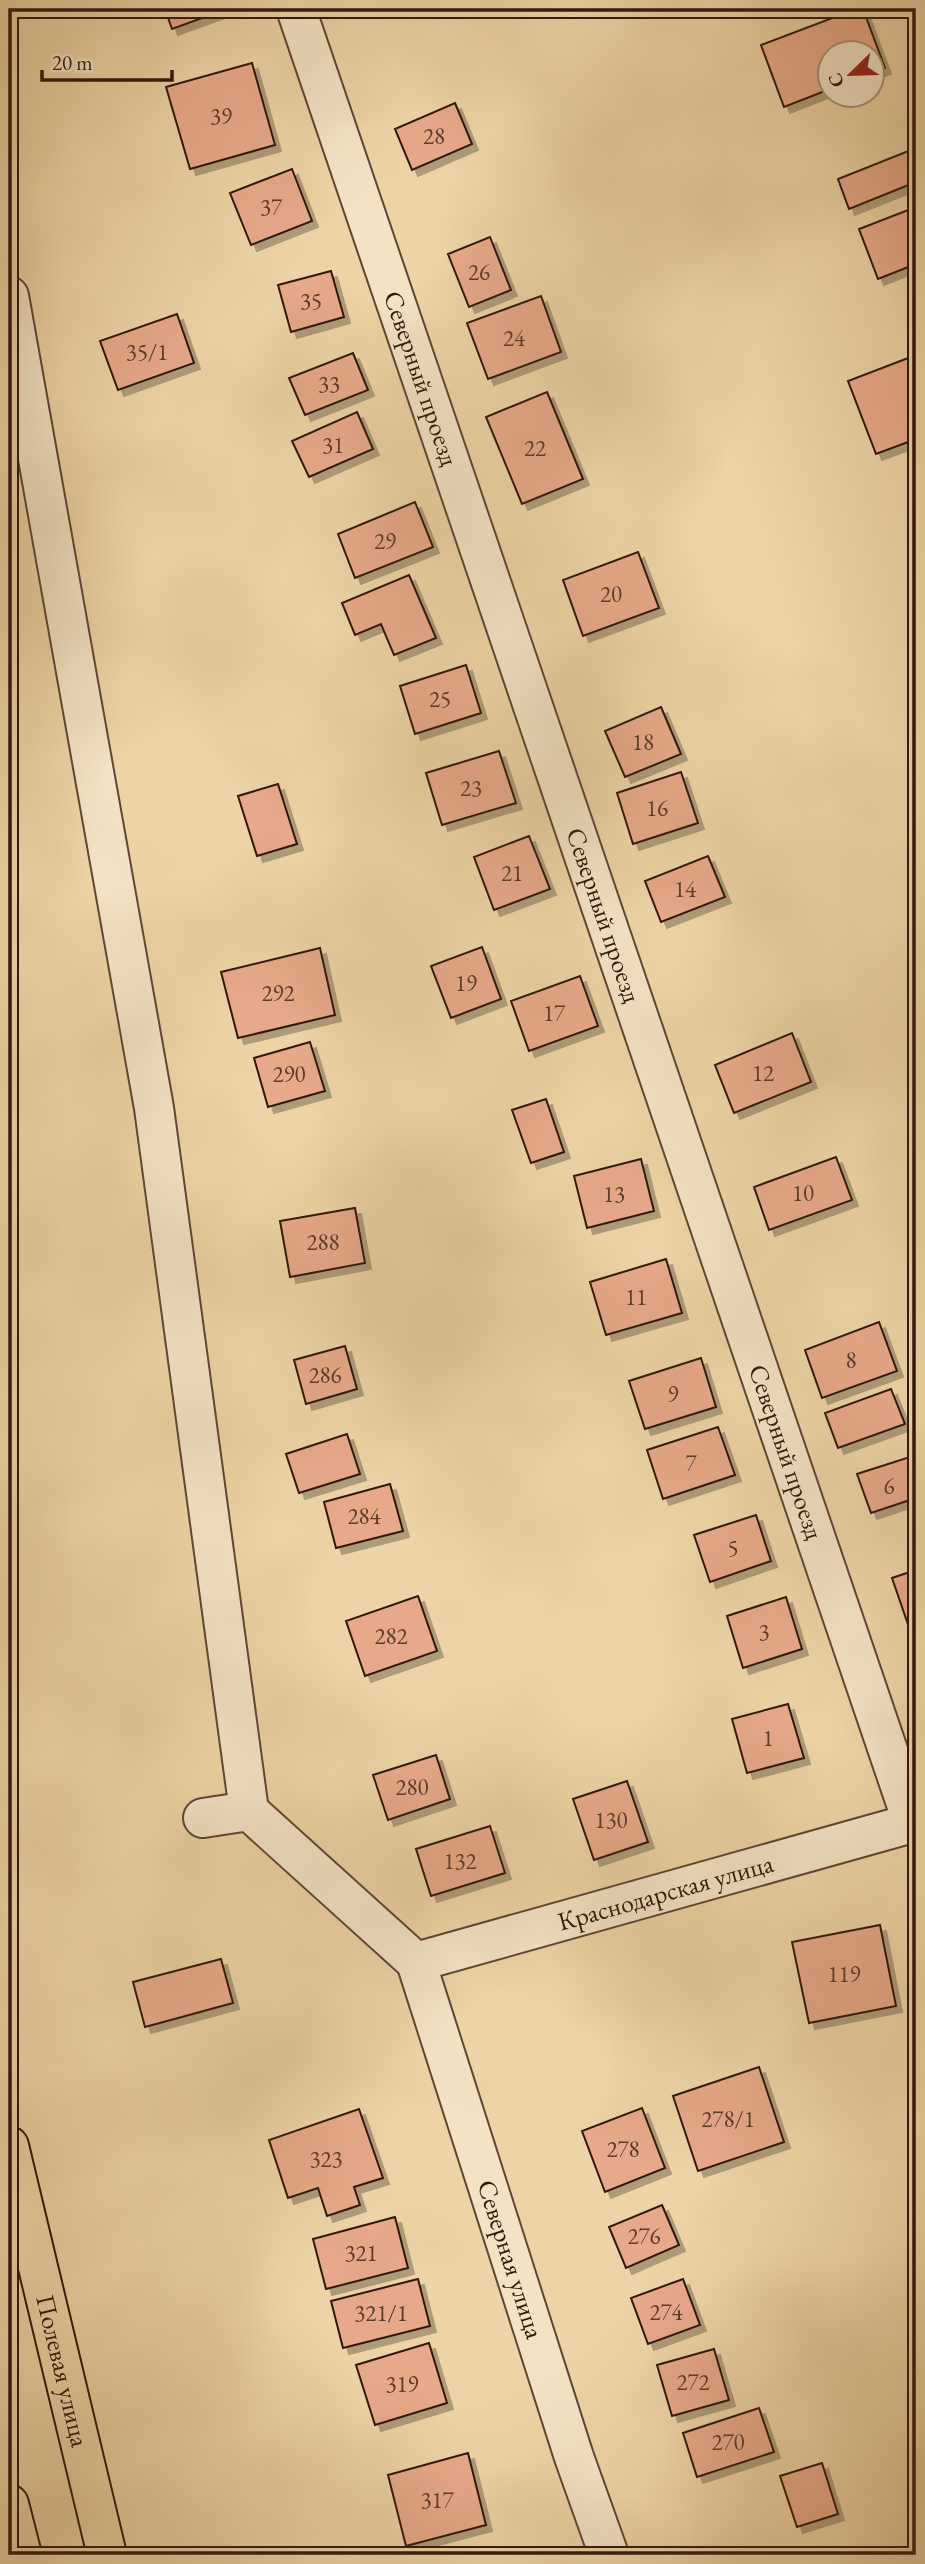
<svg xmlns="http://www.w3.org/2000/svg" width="925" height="2564" viewBox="0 0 925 2564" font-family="'EB Garamond',serif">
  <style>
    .building { fill: #e7a989; stroke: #30180b; stroke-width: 2; filter: url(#shadow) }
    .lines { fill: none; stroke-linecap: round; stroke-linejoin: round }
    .minor-casing { stroke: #5f4732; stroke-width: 42 }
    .highway-casing { stroke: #30180b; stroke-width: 42 }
    .minor { stroke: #f3e2c4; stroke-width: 38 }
    .highway { stroke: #edd3a5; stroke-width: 38 }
    .labels { text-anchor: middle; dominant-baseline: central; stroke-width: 5; stroke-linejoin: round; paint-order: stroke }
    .number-label { font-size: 23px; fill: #5e3c2a }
    .street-label { font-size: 26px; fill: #30180b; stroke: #f3e2c4 }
  </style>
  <defs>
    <filter id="shadow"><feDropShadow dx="6" dy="6" stdDeviation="0" flood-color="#0004"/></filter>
  </defs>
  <rect width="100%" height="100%" fill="#edd3a5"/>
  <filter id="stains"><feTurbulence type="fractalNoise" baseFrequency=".00286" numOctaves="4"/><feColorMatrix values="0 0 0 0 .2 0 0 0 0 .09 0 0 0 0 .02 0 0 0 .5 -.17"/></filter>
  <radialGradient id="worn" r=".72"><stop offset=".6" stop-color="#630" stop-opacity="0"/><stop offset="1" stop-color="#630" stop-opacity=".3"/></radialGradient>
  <path class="building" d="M165,9H227L172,29Z
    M856,9H863L885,68L872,73V52H830V89L784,107L761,45Z
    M252,63L275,145L190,169L166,87Z
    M455,103L472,144L412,170L395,129Z
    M916,148V182L849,209L838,179Z
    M292,169L312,221L251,245L230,193Z
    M916,207V264L878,279L859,229Z
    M490,237L511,290L469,307L448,254Z
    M331,271L344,317L291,332L278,285Z
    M541,296L561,352L488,379L467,323Z
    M177,314L194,363L118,390L100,341Z
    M353,353L368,390L305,415L289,378Z
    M916,355V439L876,454L848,381Z
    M547,392L583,479L522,504L486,417Z
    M357,412L373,449L309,477L292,441Z
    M916,453V474L909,456Z
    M415,502L433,547L355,578L338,534Z
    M638,552L659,608L583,636L563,580Z
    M409,575L436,638L394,655L381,624L355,635L342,603Z
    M466,665L481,713L415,734L400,686Z
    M661,707L681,754L625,777L605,731Z
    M499,751L516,803L442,825L426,773Z
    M681,772L698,823L633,844L617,793Z
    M278,784L297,844L257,856L238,796Z
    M529,836L550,889L494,910L474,857Z
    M708,856L725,897L661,922L645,881Z
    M482,947L501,999L451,1018L431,966Z
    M320,948L335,1015L238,1038L221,972Z
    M580,976L598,1026L529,1051L511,1001Z
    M792,1033L811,1082L734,1113L715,1065Z
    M310,1042L325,1091L268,1107L254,1058Z
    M546,1099L564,1152L531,1163L512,1110Z
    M836,1157L852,1200L769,1230L754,1187Z
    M641,1159L654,1211L587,1228L574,1176Z
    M355,1208L365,1263L290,1277L280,1221Z
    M666,1259L682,1313L606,1335L590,1282Z
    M879,1322L897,1371L822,1398L805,1350Z
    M345,1346L357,1389L306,1404L294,1360Z
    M701,1358L716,1407L645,1429L629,1381Z
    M891,1389L905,1424L838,1448L825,1413Z
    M718,1427L735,1475L663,1499L647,1450Z
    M347,1434L360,1474L299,1493L286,1454Z
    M916,1455V1498L871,1513L857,1474Z
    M390,1484L403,1531L336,1548L324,1502Z
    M756,1515L771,1561L710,1582L694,1535Z
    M916,1570V1632L911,1633L892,1578Z
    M418,1596L437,1651L365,1676L346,1621Z
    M786,1597L802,1649L743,1668L727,1616Z
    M788,1704L804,1758L747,1773L732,1719Z
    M436,1755L450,1799L388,1820L373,1775Z
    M627,1781L648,1842L594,1860L573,1799Z
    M490,1826L505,1873L431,1896L416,1849Z
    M880,1925L896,2006L809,2023L792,1942Z
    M221,1959L233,2003L145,2027L133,1982Z
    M759,2067L784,2142L698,2171L673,2096Z
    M642,2108L665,2168L605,2192L582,2131Z
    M359,2109L383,2178L354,2187L360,2205L327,2216L318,2188L288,2198L269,2140Z
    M662,2205L679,2245L626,2268L609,2227Z
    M395,2217L408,2268L326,2289L313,2239Z
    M418,2279L430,2326L343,2348L331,2301Z
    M683,2279L700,2325L648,2344L631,2298Z
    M429,2343L447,2403L375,2425L356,2365Z
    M714,2349L729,2400L672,2416L657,2365Z
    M759,2408L774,2452L697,2477L683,2433Z
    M468,2453L486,2525L406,2546L388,2475Z
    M822,2463L838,2514L797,2527L780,2476Z"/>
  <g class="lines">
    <defs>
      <g id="minor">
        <path id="s1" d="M296,9L913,1824"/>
        <path d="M9,296L154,1108L249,1811"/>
        <path d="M203,1818L249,1811L416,1962"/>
        <path id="s2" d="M416,1962L574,2457L609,2555"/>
        <path id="s3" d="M416,1962L916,1822"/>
      </g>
      <g id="highway">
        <path id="s4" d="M9,2146L107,2555"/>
        <path d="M9,2504L22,2555"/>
      </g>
    </defs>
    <use href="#minor" class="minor-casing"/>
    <use href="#highway" class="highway-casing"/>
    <use href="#minor" class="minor"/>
    <use href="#highway" class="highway"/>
  </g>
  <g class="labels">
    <g class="number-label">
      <text x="221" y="116">39</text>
      <text x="434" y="136">28</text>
      <text x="271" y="207">37</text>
      <text x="479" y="272">26</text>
      <text x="311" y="301">35</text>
      <text x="514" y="338">24</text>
      <text x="147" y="352">35/1</text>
      <text x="329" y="384">33</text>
      <text x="333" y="445">31</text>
      <text x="535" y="448">22</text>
      <text x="385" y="541">29</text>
      <text x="611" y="594">20</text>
      <text x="440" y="699">25</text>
      <text x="643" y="742">18</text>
      <text x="471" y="788">23</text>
      <text x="657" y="808">16</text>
      <text x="512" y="873">21</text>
      <text x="685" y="889">14</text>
      <text x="466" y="983">19</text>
      <text x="278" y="993">292</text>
      <text x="554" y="1013">17</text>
      <text x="763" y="1073">12</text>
      <text x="289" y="1074">290</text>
      <text x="803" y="1193">10</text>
      <text x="614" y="1194">13</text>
      <text x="323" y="1242">288</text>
      <text x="636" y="1297">11</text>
      <text x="851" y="1360">8</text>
      <text x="325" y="1375">286</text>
      <text x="673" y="1394">9</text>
      <text x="691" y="1463">7</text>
      <text x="889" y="1486">6</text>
      <text x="364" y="1516">284</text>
      <text x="733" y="1548">5</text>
      <text x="764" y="1632">3</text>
      <text x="391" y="1636">282</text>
      <text x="768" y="1738">1</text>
      <text x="412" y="1787">280</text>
      <text x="611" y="1820">130</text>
      <text x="460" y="1861">132</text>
      <text x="844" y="1974">119</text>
      <text x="728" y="2119">278/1</text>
      <text x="623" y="2149">278</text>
      <text x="326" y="2159">323</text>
      <text x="644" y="2236">276</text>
      <text x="361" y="2253">321</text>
      <text x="666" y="2312">274</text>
      <text x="381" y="2313">321/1</text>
      <text x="693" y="2382">272</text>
      <text x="402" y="2384">319</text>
      <text x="728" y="2442">270</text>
      <text x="437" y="2500">317</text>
    </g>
    <g class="street-label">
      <text stroke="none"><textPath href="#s1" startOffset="390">Северный проезд</textPath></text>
      <text stroke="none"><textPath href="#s1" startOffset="957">Северный проезд</textPath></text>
      <text stroke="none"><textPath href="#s1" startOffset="1524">Северный проезд</textPath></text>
      <text stroke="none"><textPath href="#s3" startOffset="259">Краснодарская улица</textPath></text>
      <text stroke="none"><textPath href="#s2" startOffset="312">Северная улица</textPath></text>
      <text stroke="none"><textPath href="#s4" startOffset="231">Полевая улица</textPath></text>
    </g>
  </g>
  <rect width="925" height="2564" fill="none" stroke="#edd3a5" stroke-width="35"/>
  <rect x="10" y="10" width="904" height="2543" fill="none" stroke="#30180b" stroke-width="3.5"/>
  <rect x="18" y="18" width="890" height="2529" fill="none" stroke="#30180b" stroke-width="2"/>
  <g transform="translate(851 74) rotate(247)"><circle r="33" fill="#f3e2c4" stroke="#a5917a" stroke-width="2"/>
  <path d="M0-5L12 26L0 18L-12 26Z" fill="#8f2418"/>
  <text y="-10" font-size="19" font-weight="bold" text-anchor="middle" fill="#30180b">С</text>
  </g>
  <path d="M42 70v10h130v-10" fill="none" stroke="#30180b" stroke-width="3.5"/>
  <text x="52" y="70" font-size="21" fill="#30180b" stroke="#f3e2c4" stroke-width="5" paint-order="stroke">20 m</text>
  <rect width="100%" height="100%" filter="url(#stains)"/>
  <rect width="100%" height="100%" fill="url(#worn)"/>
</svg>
